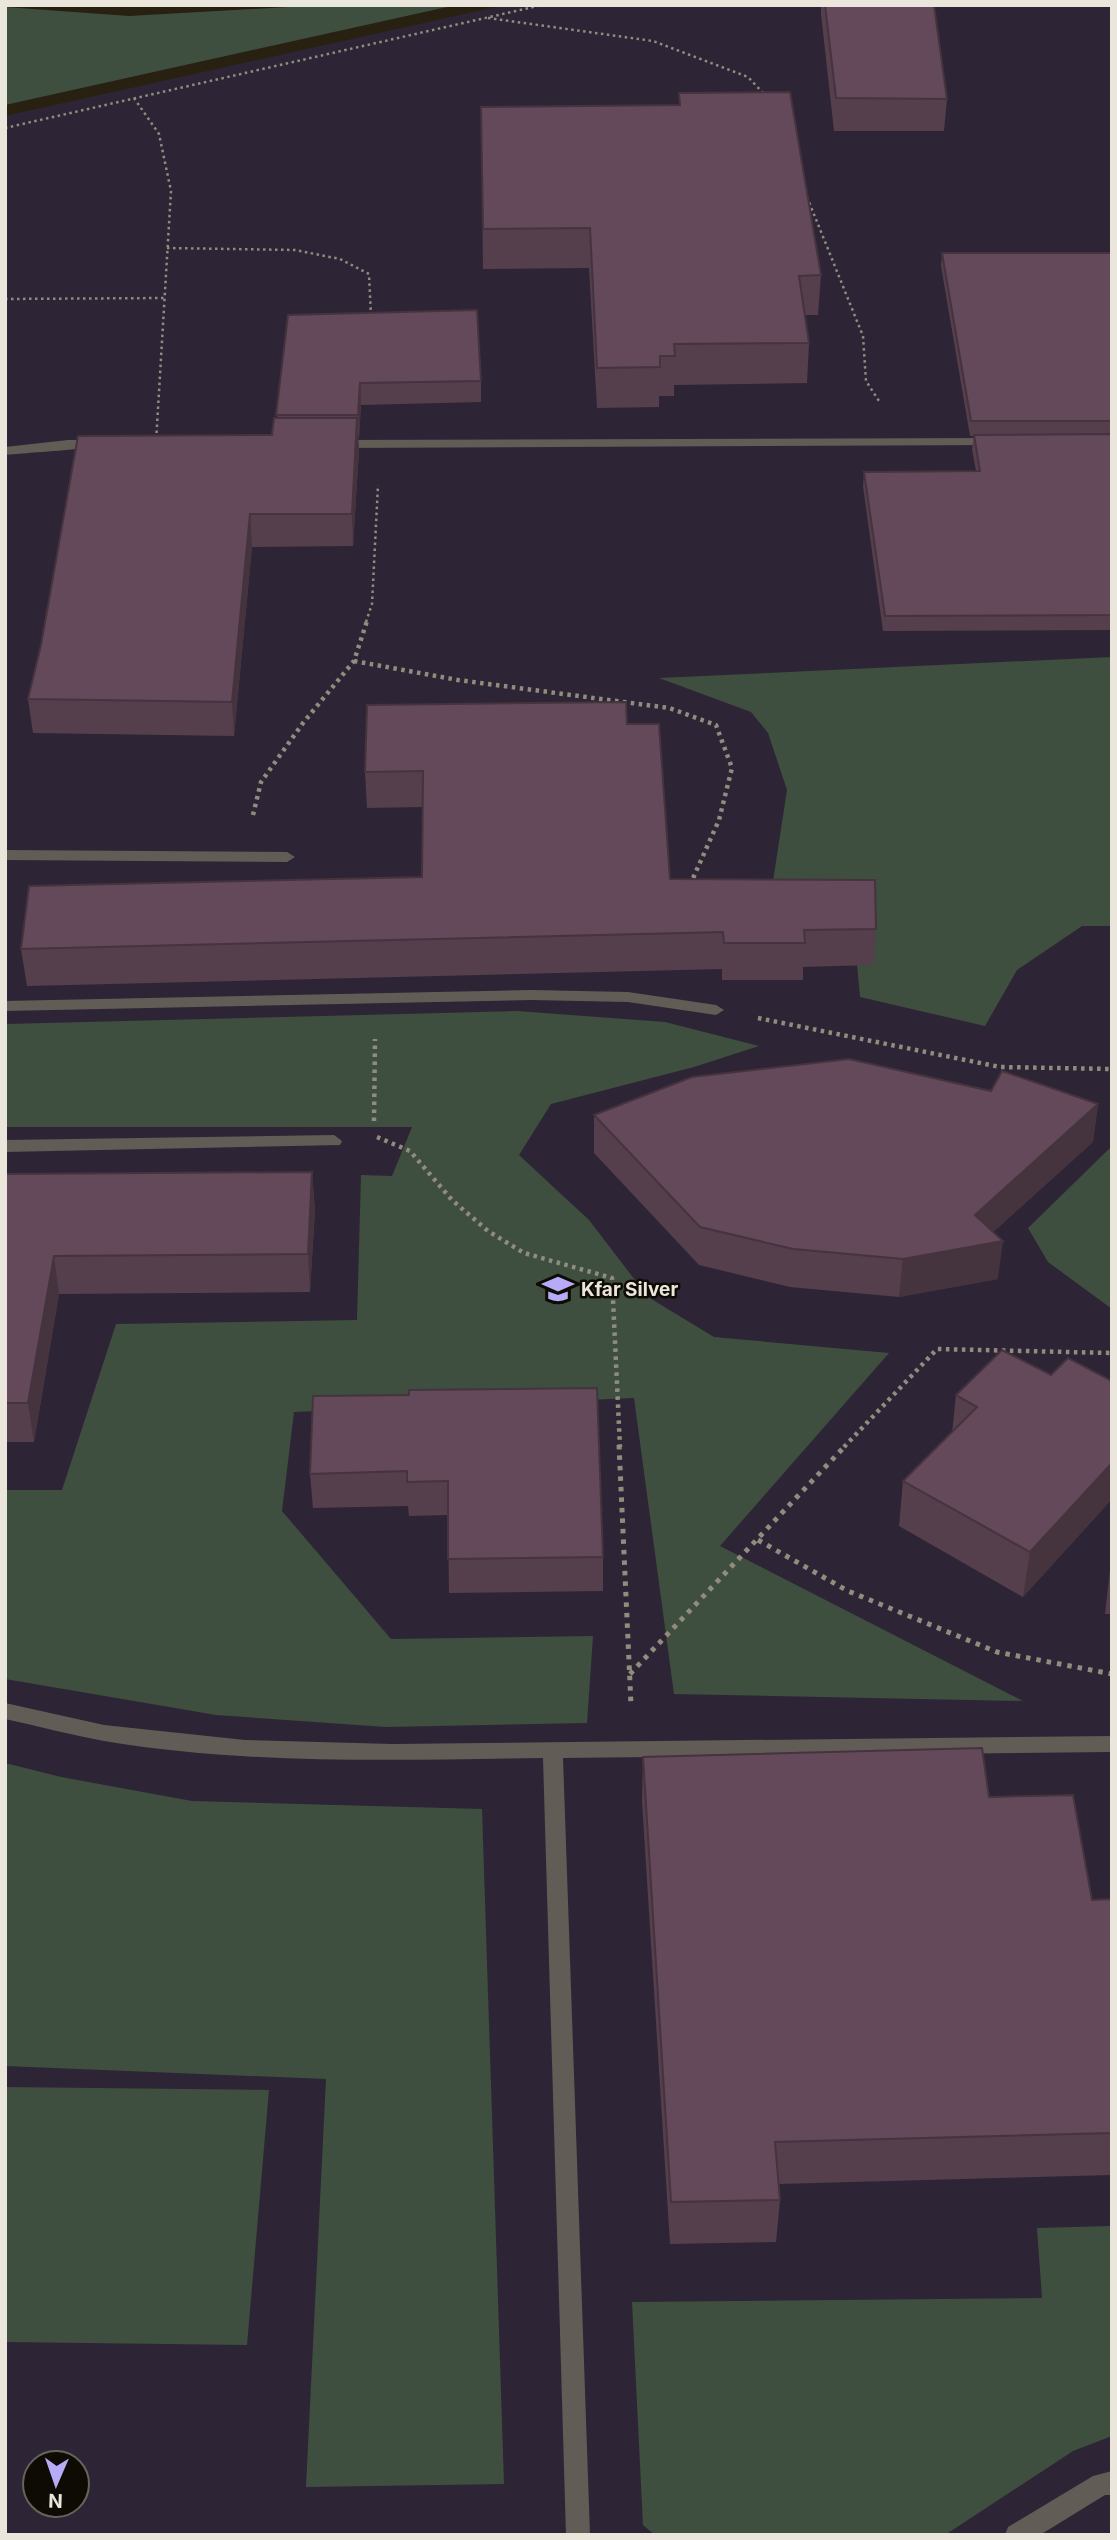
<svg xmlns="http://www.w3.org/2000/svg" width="1117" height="2540" viewBox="0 0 1117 2540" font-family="Inter,sans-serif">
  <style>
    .education { fill: #2d2535; fill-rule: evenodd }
    .green { fill: #3e4f3f }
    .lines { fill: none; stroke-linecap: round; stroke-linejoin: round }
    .path-far2 { stroke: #918c7e; stroke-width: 2.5; stroke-dasharray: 2.5 3.5; stroke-linecap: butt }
    .path-far1 { stroke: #918c7e; stroke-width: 4.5; stroke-dasharray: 3.5 4.5; stroke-linecap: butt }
    .path { stroke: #918c7e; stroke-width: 5; stroke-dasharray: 4.5 6; stroke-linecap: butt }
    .service { fill: #625c56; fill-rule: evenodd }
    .minor { fill: #625c56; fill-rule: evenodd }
    .wall { fill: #553f4d }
    .shaded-wall { fill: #45333e }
    .building { fill: #634959; stroke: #45333e; stroke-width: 2 }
    .labels { text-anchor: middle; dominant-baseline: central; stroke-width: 5; stroke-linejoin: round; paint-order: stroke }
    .poi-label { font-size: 19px; font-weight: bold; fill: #eae6db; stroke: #0e0b05; text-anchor: start }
  </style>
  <rect width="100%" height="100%" fill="#282111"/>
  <path class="education" d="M505,5H1112V2535H5V116ZM35,2463H77V2505H35Z"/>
  <path class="green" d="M323,5H456L5,105V7L129,16Z
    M1112,657V926H1082L1017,970L985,1026L860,997L852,909L771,894L787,790L768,733L751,712L659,678Z
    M517,1011L665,1022L759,1046L694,1067L551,1104L519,1155L589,1220L648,1297L714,1337L889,1353L720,1546L1023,1701L674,1694L634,1398L294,1412L282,1511L391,1639L593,1636L587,1723L386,1727L216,1715L5,1679V1490H62L116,1324L357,1320L361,1175L392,1176L412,1127H5V1024Z
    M1112,1146V1309L1048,1262L1028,1228Z
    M5,1763L61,1777L192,1801L482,1809L504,2484L306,2487L326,2079L5,2066Z
    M5,2087L269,2090L247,2345L5,2342Z
    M1112,2226V2436L1073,2451L945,2535H655L643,2525L632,2302L1042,2298L1037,2228Z"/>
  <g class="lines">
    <path class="path-far2" d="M488,18L653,41L748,77L765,95
      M134,98L159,134L171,191L156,442
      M5,128L542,5
      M807,197L863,336L866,381L879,401
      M167,248L295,250L340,259L369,274L371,316
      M5,299L165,298
      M366,622L372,604L378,485"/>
    <path class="path-far1" d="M354,661L458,680L669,708L716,725L732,768L719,820L690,885
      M253,815L261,782L303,723L354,661L367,621
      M758,1018L1000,1067L1112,1069
      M374,1121L375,1039
      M377,1137L410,1151L452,1200L488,1231L524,1253L612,1278L620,1447
      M844,1447L937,1349L1112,1353"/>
    <path class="path" d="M619,1445L631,1705
      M758,1540L848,1591L997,1652L1112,1674
      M630,1674L846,1445"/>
    <path class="service" d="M5,850L287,852L295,857L287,862L5,860Z
      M531,990L628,992L716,1005L724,1010L716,1015L628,1002L531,1000L5,1011V1001Z
      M334,1135L342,1141L340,1145L5,1152V1140Z"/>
    <path class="minor" d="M995,438L1000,439V445L334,448L328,444L334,440Z
      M68,440H99L105,444C99,449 21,453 5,455V447Z
      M5,1703L104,1725L245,1740L392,1744L1112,1736V1752L563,1758L590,2535H566L543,1758C397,1760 248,1765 104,1741C71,1735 38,1726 5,1719Z
      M1112,2471V2495H1105L1040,2535H1005L1008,2527L1093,2476Z"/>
  </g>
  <path class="wall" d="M821,5H934L947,99L944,131H834L821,14Z
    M679,93L821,275L818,315H805L809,343L807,383L674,385V396H659V407L597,408L589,268L483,269L481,107L679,105Z
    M942,253H1112V630L883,631L863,486L864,472L976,471L972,449L974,436H970L941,266Z
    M288,315L481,381V402L361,405L359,437H358L359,450L353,546L252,547L234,736L33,733L28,699L272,435L277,418Z
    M627,724L670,879L876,929L873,965L803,967V980H722V969L27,986L21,949L422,877L423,807L367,808L365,772Z
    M991,1091L1098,1104L1093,1142L993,1232L998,1279L899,1297L790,1287L699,1265L594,1153V1115Z
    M312,1172L315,1210L310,1292L59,1294L34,1442H5V1174Z
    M1051,1375L1112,1381V1499L1023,1597L899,1526L903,1481L952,1433L956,1395Z
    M313,1396L603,1557V1591L449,1593L448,1515L409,1516L408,1506L313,1508L310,1474Z
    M1112,1552V1614H1105Z
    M643,1757L989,1797L1092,1900L1112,1899V2175L779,2184L780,2200L776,2242L670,2244L642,1801Z"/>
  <path class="shaded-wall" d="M360,383L361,405L359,437L358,415Z
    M357,418L359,450L353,546L352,514Z
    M250,514L252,547L234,736L232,702Z
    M1098,1104L1093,1142L979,1245L1003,1241L998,1279L899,1297L903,1259L975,1215Z
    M312,1172L315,1210L310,1292L308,1254Z
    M54,1256L59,1294L34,1442L28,1403Z
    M1112,1463V1499L1023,1597L1030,1552Z"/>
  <path class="building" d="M825,5H934L947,99L836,98Z
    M790,92L821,275L799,276L809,343L674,344L675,356H660V367L597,368L590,228L483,229L481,107L680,105L679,93Z
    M942,253H1112V421H971Z
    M477,310L481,381L360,383L358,415H276L288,315Z
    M274,418H357L352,514H250L232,702L28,699L41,645L78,436L272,435Z
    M1112,434V615L885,616L864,472L980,471L974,435Z
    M626,702L627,724H659L670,879L875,880L876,929L804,930L805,943H724L723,932L21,949L29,886L422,877L423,771L365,772L367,705Z
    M849,1059L991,1091L1002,1071L1098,1104L975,1215L1003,1241L903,1259L793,1249L700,1227L594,1115L692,1077Z
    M312,1172L308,1254L54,1256L28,1403H5V1174Z
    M1002,1350L1051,1375L1068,1358L1112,1381V1463L1030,1552L903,1481L977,1407L956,1395Z
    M597,1388L603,1557L448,1559V1481L407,1482V1471L310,1474L313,1396L409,1395V1390Z
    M982,1748L989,1797L1073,1795L1092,1900L1112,1899V2133L775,2142L780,2200L671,2202L643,1757Z"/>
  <defs>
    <symbol id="school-bare" viewBox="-9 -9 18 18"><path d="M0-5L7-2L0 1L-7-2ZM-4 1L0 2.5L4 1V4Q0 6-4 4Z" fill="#b7abf8" stroke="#0e0b05" stroke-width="2.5" paint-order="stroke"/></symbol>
  </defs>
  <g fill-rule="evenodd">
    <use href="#school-bare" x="536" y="1267" width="44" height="44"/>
  </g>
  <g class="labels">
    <g class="poi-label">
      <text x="581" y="1289">Kfar Silver</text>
    </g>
  </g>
  <rect width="1117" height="2540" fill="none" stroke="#eae6db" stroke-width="14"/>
  <g transform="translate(56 2484) rotate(182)"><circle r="33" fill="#0e0b05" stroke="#66635b" stroke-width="2"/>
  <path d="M0-5L12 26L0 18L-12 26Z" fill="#b7abf8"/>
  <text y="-10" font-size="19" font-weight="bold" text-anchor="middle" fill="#eae6db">N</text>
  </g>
</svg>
